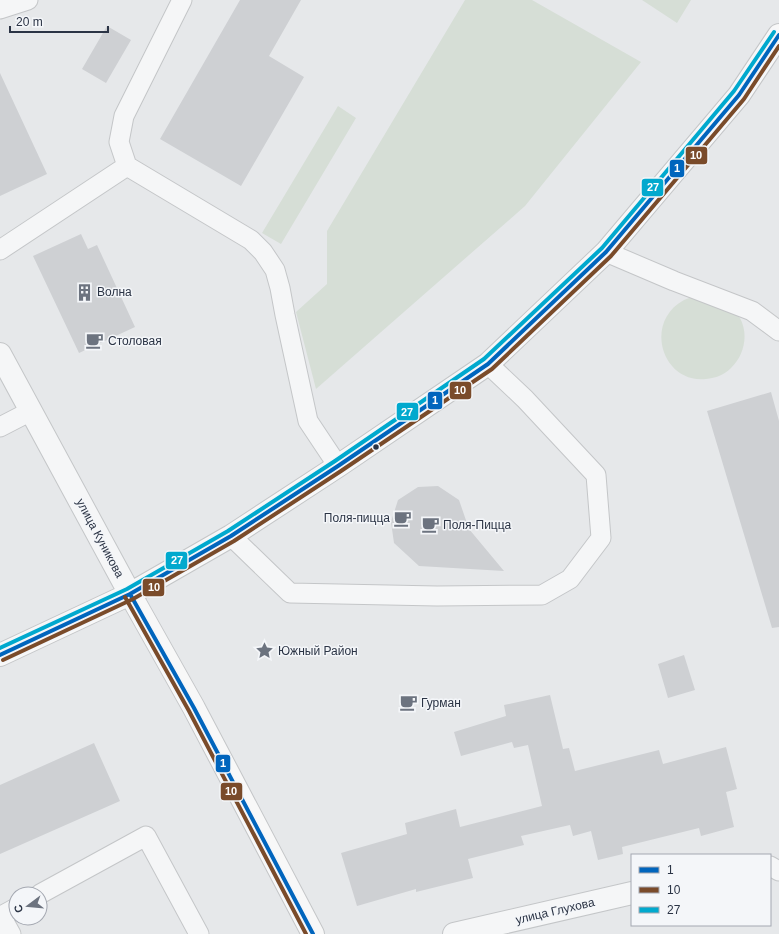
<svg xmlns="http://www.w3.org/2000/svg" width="779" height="934" viewBox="0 0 779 934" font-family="Helvetica,sans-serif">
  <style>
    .green { fill: #d6ded6 }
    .building { fill: #ced0d3 }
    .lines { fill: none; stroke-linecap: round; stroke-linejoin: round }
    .lane-casing { stroke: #c4c6c8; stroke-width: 21 }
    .street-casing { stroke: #c4c6c8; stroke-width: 24 }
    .secondary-casing { stroke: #c4c6c8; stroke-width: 24 }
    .lane { stroke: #f5f6f7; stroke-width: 19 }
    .street { stroke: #f5f6f7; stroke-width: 22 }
    .secondary { stroke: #f8f8f8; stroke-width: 22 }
    .bus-1-casing { stroke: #f4f6f9; stroke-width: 7 }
    .bus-2-casing { stroke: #f4f6f9; stroke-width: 7 }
    .bus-3-casing { stroke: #f4f6f9; stroke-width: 7 }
    .bus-1 { stroke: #0065bd; stroke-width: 4 }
    .bus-2 { stroke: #7a4b2a; stroke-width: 4 }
    .bus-3 { stroke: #00a9ce; stroke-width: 4 }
    .bus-dot { fill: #2b3445; stroke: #f4f6f9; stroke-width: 1.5 }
    .labels { text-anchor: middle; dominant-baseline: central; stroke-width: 3; stroke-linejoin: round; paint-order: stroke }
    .poi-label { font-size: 12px; fill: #2b3445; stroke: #f4f6f9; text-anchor: start }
    .street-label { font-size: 12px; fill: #2b3445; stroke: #f4f6f9 }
    .line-badge { stroke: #f4f6f9; stroke-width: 1.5 }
    .badge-label { font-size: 11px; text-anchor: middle; font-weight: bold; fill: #fff }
  </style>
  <rect width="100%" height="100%" fill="#e6e8ea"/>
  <path class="green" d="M465,0H532L641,62L525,206L316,389L296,312L327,284V231Z
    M642,0H691L677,23Z
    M338,106L356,118L281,244L262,233Z
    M698,295C708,299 717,303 726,307C729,308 733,309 735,311C737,312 738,316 740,318C749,335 744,356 731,368C724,375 716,378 706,379C662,384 643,322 684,300C688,298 693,297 698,295Z"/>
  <path class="building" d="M240,0H301L269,56L304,77L241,186L160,139Z
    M107,26L131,40L106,83L82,69Z
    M0,73L47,174L0,196Z
    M81,234L88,249L97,245L135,327L79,353L33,256Z
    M771,392L779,421V627L772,628L707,411Z
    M438,486L459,500L469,529L504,571L419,566L394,543L391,522L398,500L418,487Z
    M684,655L695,690L668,698L658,664Z
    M550,695L563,749L569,748L575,771L659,750L663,764L726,747L737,789L726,792L734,827L701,836L699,828L622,847L623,854L598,860L591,831L573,836L570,825L521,836L524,845L468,859L473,878L416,892V889L357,906L341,853L407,834L405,823L456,809L460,827L542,806L528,745L514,748L512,742L461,756L454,732L506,716L504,705Z
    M94,743L120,801L0,854V785Z"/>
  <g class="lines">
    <defs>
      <path id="lane" d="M182,0L124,116L119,142L127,166L251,240L263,252L275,270L280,288L285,315L308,421L338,466
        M0,9L28,0
        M0,250L127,166
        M606,252L674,281L752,311L779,331
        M0,427L31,411
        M231,536L290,593L437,596L542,595L570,579L601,538L596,475L525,399L488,364
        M770,866L779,871
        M40,894L146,836L199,934
        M11,934L1,916L16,908"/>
      <path id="street" d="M0,354L130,594
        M454,934L632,893"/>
      <path id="secondary" d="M130,594L194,708L313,934
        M0,655L130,594L231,536L338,466L488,364L606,252L739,95L779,35"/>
    </defs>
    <use href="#lane" class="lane-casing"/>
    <use href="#street" class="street-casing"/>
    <use href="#secondary" class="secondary-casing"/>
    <use href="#lane" class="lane"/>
    <use href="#street" class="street"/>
    <use href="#secondary" class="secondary"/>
    <defs>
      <path id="bus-1" d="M130,594L194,708L313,934
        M0,655L130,594L231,536L338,466L488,364L606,252L739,95L779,35"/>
      <path id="bus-2" d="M125,597L189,711L306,934
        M3,660L133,599L234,541L341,471L492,369L611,256L744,99L779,46"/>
      <path id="bus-3" d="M0,648L127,589L228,531L335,461L484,359L602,248L734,91L774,32"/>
    </defs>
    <use href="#bus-1" class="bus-1-casing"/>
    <use href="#bus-2" class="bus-2-casing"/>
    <use href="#bus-3" class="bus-3-casing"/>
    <use href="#bus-1" class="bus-1"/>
    <use href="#bus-2" class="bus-2"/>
    <use href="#bus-3" class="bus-3"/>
  </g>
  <defs>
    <symbol id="building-bare" viewBox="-9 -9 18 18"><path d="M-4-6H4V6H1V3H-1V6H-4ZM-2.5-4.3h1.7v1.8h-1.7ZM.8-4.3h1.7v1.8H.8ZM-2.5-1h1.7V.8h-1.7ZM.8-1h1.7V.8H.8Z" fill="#6c737f" stroke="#f4f6f9" stroke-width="2.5" paint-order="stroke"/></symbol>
    <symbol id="cafe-bare" viewBox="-9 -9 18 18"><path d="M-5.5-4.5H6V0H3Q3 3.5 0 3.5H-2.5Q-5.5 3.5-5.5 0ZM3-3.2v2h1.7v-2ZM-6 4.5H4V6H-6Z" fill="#6c737f" stroke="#f4f6f9" stroke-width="2.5" paint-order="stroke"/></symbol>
    <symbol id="sight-bare" viewBox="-9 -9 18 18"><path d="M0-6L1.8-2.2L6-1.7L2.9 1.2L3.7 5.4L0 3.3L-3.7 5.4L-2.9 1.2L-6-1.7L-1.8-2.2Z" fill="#6c737f" stroke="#f4f6f9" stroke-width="2.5" paint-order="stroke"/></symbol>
  </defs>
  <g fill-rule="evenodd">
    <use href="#building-bare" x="72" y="280" width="25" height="25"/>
    <use href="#cafe-bare" x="82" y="328" width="25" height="25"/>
    <use href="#cafe-bare" x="390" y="506" width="25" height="25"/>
    <use href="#cafe-bare" x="418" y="512" width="25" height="25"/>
    <use href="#sight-bare" x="252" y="638" width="25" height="25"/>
    <use href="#cafe-bare" x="396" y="690" width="25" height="25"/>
  </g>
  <circle class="bus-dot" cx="376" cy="447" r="3.5"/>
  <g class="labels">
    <g class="poi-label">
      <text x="97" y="292">Волна</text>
      <text x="108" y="341">Столовая</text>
      <text x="390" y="518" text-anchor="end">Поля-пицца</text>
      <text x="443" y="525">Поля-Пицца</text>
      <text x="278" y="651">Южный Район</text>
      <text x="421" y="703">Гурман</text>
    </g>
    <g class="street-label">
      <text transform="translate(100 538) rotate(62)">улица Куникова</text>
      <text transform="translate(555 911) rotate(-13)">улица Глухова</text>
    </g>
  </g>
  <g class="line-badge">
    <rect x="685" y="146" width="23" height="19" rx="4" fill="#7a4b2a"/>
    <rect x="669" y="159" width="16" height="19" rx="4" fill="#0065bd"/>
    <rect x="641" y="178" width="23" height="19" rx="4" fill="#00a9ce"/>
    <rect x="449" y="381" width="23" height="19" rx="4" fill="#7a4b2a"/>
    <rect x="427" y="391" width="16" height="19" rx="4" fill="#0065bd"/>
    <rect x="396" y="402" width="23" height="19" rx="4" fill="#00a9ce"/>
    <rect x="165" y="551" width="23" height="19" rx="4" fill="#00a9ce"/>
    <rect x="142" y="578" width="23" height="19" rx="4" fill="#7a4b2a"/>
    <rect x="215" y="754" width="16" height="19" rx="4" fill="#0065bd"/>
    <rect x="220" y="782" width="23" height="19" rx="4" fill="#7a4b2a"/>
  </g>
  <g class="badge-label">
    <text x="696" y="159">10</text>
    <text x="677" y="172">1</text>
    <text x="653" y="191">27</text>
    <text x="460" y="394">10</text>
    <text x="435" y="404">1</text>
    <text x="407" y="416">27</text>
    <text x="177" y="564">27</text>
    <text x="154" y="591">10</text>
    <text x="223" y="767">1</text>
    <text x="231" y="795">10</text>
  </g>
  <rect x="631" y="854" width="140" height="72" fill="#f4f6f9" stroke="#a4a8b1"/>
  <rect x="639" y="867" width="20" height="6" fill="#0065bd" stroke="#a4a8b1"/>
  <text x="667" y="874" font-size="12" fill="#2b3445">1</text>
  <rect x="639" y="887" width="20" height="6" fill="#7a4b2a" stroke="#a4a8b1"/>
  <text x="667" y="894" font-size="12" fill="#2b3445">10</text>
  <rect x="639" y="907" width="20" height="6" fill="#00a9ce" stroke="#a4a8b1"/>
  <text x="667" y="914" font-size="12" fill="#2b3445">27</text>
  <g transform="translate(28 906) rotate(254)"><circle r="19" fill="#f4f6f9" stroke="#a4a8b1"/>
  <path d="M0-3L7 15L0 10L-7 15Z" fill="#6c737f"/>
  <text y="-6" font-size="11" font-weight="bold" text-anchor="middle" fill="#2b3445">С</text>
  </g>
  <path d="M10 26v6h98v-6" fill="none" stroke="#2b3445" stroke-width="2"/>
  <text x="16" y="26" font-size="12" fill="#2b3445" stroke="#f4f6f9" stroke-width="3" paint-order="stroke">20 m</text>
</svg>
